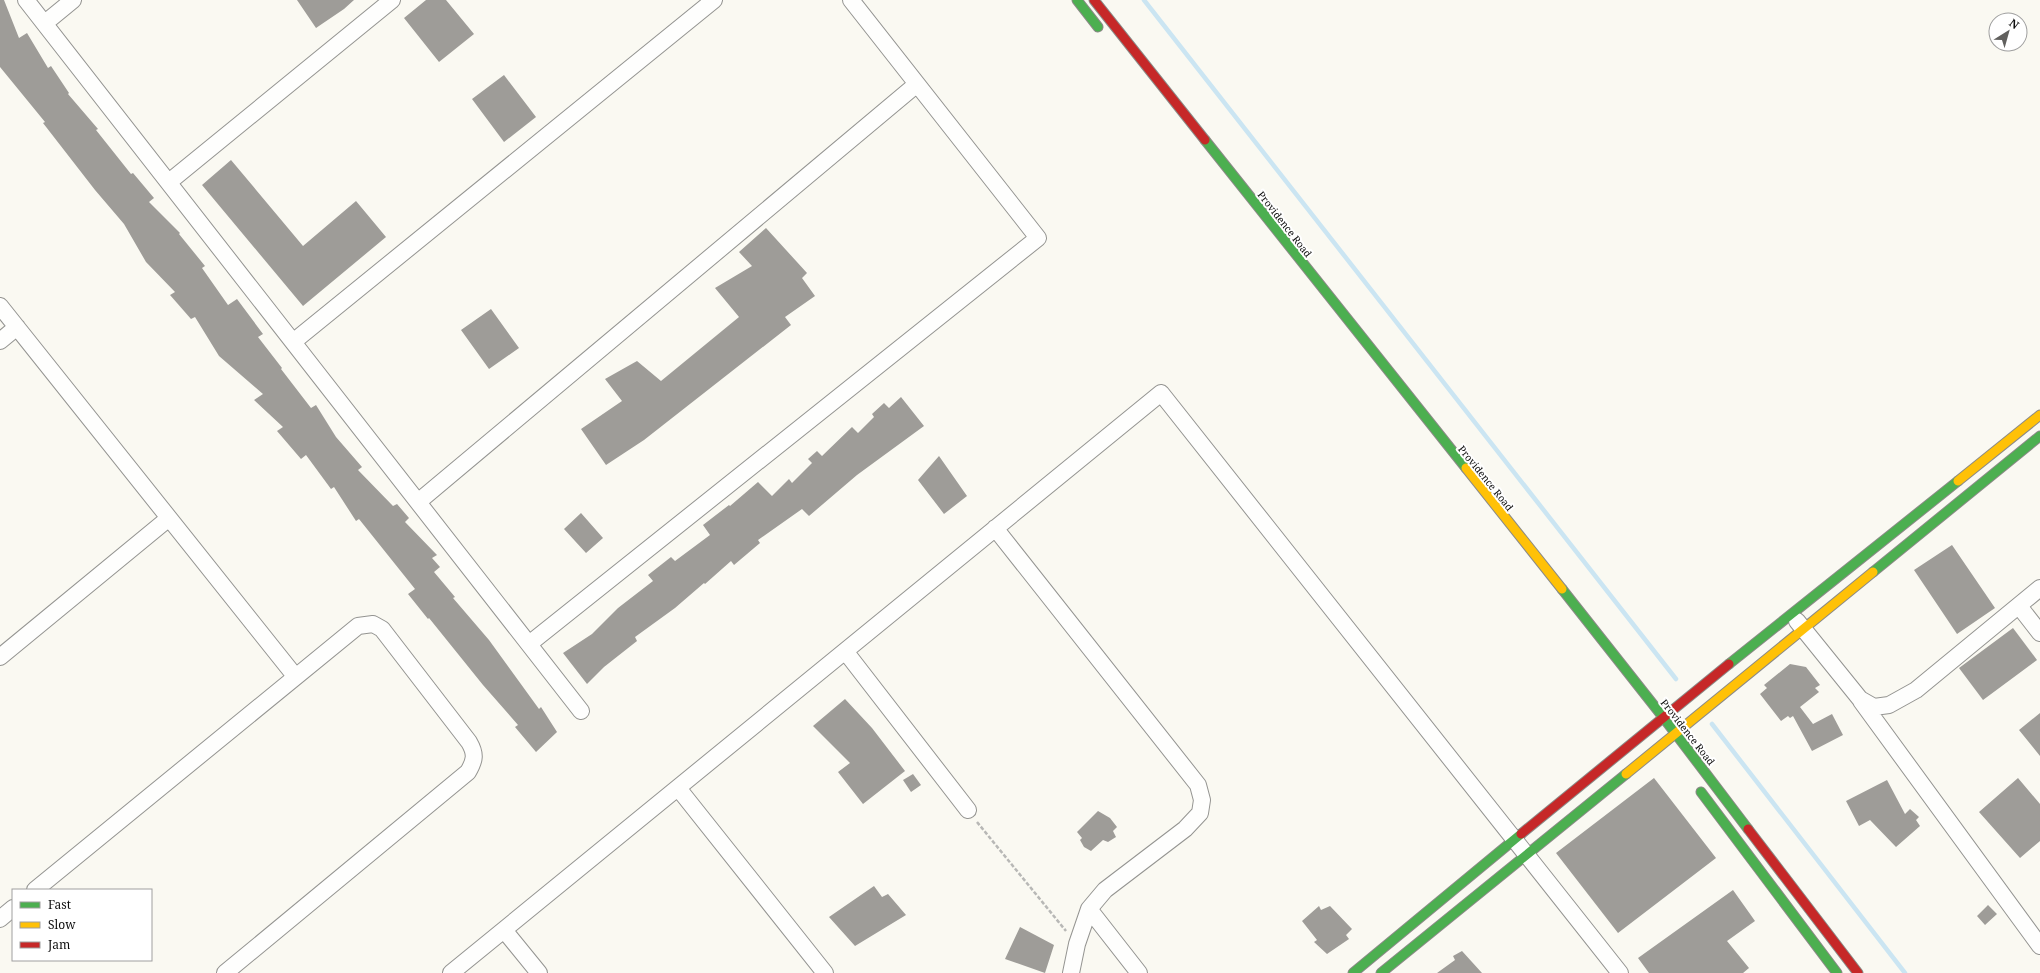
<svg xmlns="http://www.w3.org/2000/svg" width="2040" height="973" viewBox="0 0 2040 973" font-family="'Noto Serif',serif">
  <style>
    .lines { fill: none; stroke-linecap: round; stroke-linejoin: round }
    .stream { stroke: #cbe5f2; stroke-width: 4.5 }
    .building { fill: #9e9c98 }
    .street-casing { stroke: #949491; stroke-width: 18 }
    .fast-casing { stroke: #8b8a87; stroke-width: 11 }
    .slow-casing { stroke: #8b8a87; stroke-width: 11 }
    .jam-casing { stroke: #8b8a87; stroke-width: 11 }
    .path { stroke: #b8b8b6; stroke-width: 2.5; stroke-dasharray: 4 2; stroke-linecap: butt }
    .street { stroke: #fefefd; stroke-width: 16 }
    .fast { stroke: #4caf50; stroke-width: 9 }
    .slow { stroke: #ffc107; stroke-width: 9 }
    .jam { stroke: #c62828; stroke-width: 9 }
    .labels { text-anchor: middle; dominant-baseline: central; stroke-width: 4; stroke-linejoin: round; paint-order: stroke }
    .street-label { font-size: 10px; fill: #0e0e0e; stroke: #fff }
  </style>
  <rect width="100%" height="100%" fill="#faf9f2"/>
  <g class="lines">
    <path class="stream" d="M1144,0L1676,679
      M1712,724L1905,973"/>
  </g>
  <path class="building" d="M0,0H4L19,38L27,33L48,68L51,66L69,93L68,94L98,129L96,130L131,174L133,173L154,198L149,202L180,233L179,234L205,266L202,268L228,305L237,299L263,334L258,337L282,368L281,369L311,408L316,405L336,437L362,467L358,470L393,506L397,504L409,518L405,522L437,555L432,558L440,567L434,572L455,597L453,598L489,640L539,709L541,707L557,732L536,752L515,727L518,725L483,685L429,618L428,619L408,594L415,589L359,519L356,521L334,487L331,489L306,455L301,459L277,431L283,427L254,400L263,394L219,356L195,317L191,319L170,295L175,292L146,262L124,224L95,190L43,123L45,122L0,67Z
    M297,0H354L344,9L316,28Z
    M426,0H446L474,34L439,62L404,18Z
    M504,75L536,117L504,142L472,99Z
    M231,160L303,246L356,201L386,237L303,306L202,185Z
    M766,228L807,273L802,278L815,296L785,317L791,325L644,440L606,465L581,429L622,401L605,379L637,361L661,381L739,317L715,288L752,266L739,252Z
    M491,309L519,348L489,369L461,330Z
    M901,397L924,426L857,475L809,516L802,509L758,540L760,543L734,565L731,561L705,584L704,583L675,608L635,637L637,641L604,667L587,684L563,653L592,634L618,608L653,581L648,575L671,557L675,561L710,535L703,525L729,505L730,506L758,482L772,496L789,479L792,483L812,463L808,459L817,451L822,456L852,427L858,433L874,417L872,414L884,403L889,408Z
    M939,456L967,496L944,514L918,480Z
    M581,513L603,538L586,553L564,529Z
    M1952,545L1995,608L1957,634L1914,570Z
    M2013,628L2037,660L1983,700L1959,668Z
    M1790,664L1806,667L1820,685L1815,688L1819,692L1800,707L1813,724L1832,714L1843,735L1812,751L1793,716L1790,718L1788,716L1781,721L1760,694L1767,688L1764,685Z
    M845,699L872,728L905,771L863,804L838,772L850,763L813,726Z
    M2040,713V756L2019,730Z
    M913,774L921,785L911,792L903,780Z
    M1654,778L1716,858L1618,933L1556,853Z
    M2018,778L2040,804V841L2020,858L1979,812Z
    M1887,780L1905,814L1910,809L1919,817L1916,820L1920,826L1896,847L1870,820L1859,826L1846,801Z
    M1098,811L1110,818L1117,827L1113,831L1116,837L1108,842L1103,840L1091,851L1084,847L1080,840L1082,838L1077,832Z
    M874,886L882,897L888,894L906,915L855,946L829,917Z
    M1733,890L1755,921L1727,941L1749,968L1743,973H1649L1638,958Z
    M1988,905L1997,914L1985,925L1977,916Z
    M1319,906L1321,910L1330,906L1352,929L1346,935L1349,939L1327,954L1314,942L1317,940L1302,921Z
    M1020,927L1054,945L1045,973L1005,959Z
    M1462,951L1482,973H1437L1455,960L1453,956Z"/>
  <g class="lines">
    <defs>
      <path id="street" d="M26,0L581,711
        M45,23L73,0
        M169,182L392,0
        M0,306L295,676
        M0,341L17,327
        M293,342L714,0
        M418,502L917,84
        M995,528L1198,785L1202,800L1200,813L1185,829L1105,890L1089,909L1077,944L1071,973
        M2019,606L2040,633
        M1797,621L1860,699L1874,707L1889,705L1916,690L2040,588
        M529,644L1038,238L851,0
        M845,651L968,810
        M0,657L169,518
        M1861,701L2040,946
        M678,788L825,973
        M35,890L358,626L373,624L382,629L469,742C476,754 475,760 468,772L225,973
        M1089,909L1139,973
        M0,919L13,908
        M504,930L539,973
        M451,973L1161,393L1620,973"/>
      <path id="fast" d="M1077,0L1098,27
        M1205,140L1466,468
        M1873,572L2040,436
        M1562,589L1663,717L1748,829
        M1729,664L1958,481
        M1701,792L1837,973
        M1353,973L1521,834
        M1381,973L1626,774"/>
      <path id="slow" d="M1466,468L1562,589
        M1958,481L2040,415
        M1626,774L1873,572"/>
      <path id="jam" d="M1094,0L1205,140
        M1748,829L1858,973
        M1521,834L1729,664"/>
    </defs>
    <use href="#street" class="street-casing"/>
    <use href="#fast" class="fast-casing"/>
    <use href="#slow" class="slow-casing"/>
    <use href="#jam" class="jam-casing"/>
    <path class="path" d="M977,822L1066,931"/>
    <use href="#street" class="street"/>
    <use href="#fast" class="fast"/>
    <use href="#slow" class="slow"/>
    <use href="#jam" class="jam"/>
  </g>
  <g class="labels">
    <g class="street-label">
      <text transform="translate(1285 224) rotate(52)">Providence Road</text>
      <text transform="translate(1486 478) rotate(51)">Providence Road</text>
      <text transform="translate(1688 732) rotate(52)">Providence Road</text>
    </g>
  </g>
  <rect x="12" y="889" width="140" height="72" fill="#ffffff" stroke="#9f9f9f"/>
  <rect x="20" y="902" width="20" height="6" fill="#4caf50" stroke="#9f9f9f"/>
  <text x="48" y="909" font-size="12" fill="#0e0e0e">Fast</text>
  <rect x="20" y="922" width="20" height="6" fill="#ffc107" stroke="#9f9f9f"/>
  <text x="48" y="929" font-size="12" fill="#0e0e0e">Slow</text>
  <rect x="20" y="942" width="20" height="6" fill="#c62828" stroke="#9f9f9f"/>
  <text x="48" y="949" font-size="12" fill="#0e0e0e">Jam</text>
  <g transform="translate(2008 32) rotate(37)"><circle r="19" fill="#ffffff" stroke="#9f9f9f"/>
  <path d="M0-3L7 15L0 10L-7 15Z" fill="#61605e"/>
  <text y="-6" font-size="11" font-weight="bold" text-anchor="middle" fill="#0e0e0e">N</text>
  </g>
</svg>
